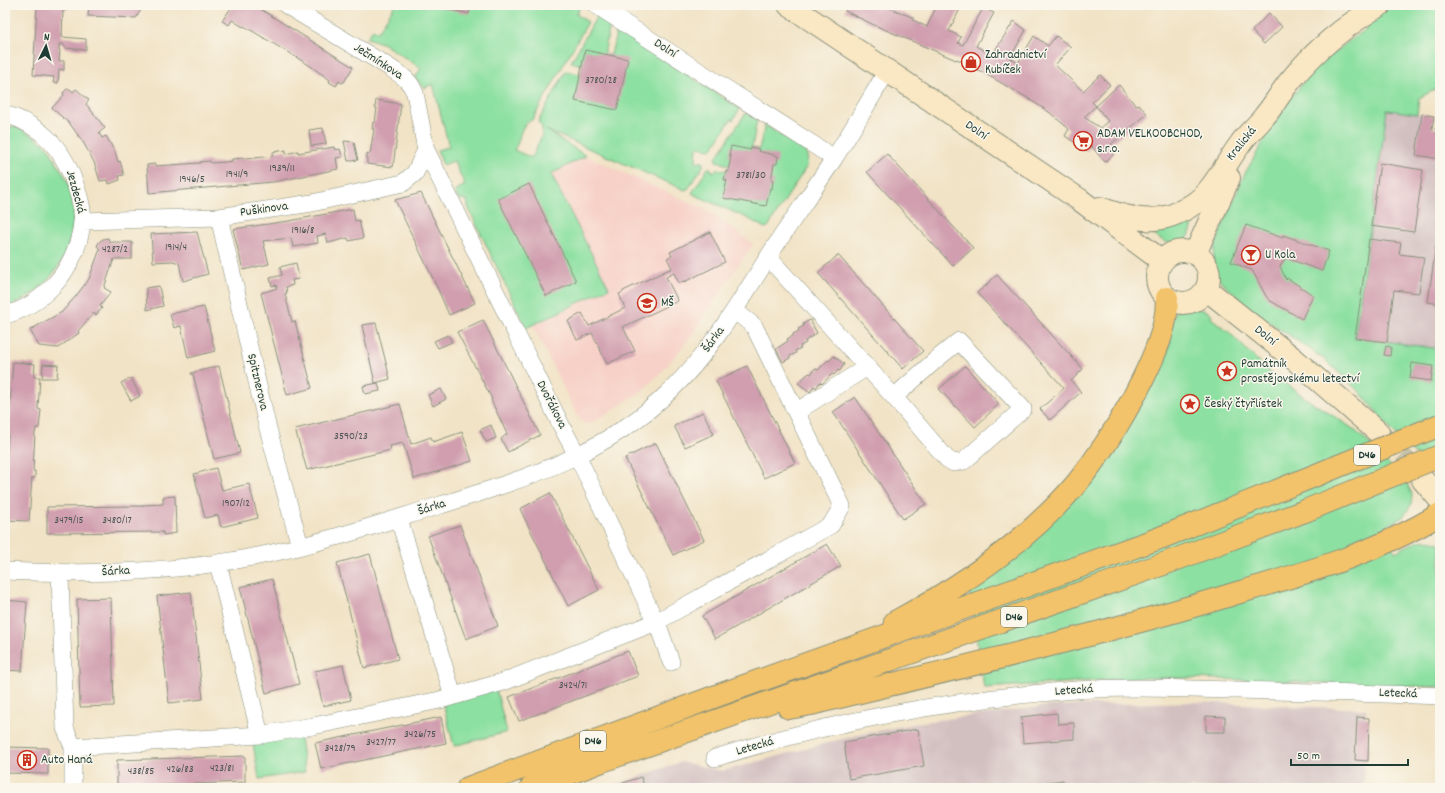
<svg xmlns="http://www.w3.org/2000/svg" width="1445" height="793" viewBox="0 0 1445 793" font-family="Dekko,sans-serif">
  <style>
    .built { fill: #f7d1c7 }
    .industrial { fill: #d2bfc0 }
    .green { fill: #8ce0a1; stroke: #568e6a }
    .building { fill: #d09eaf }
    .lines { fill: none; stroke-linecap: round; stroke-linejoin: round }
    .secondary-tunnel { stroke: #c7c2a9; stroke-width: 22; stroke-dasharray: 22 11; stroke-linecap: butt }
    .minor-casing { stroke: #88907d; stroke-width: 18 }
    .secondary-casing { stroke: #88907d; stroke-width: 24 }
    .motorway-casing { stroke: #88907d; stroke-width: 24 }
    .minor { stroke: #fff; stroke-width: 17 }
    .secondary { stroke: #fae7c3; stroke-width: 22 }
    .motorway { stroke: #f2c36a; stroke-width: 22 }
    .motorway-bridge-casing { stroke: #88907d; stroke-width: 24; stroke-linecap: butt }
    .motorway-bridge { stroke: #f2c36a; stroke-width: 22 }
    .labels { text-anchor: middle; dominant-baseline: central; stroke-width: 3; stroke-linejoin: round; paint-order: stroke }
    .number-label { font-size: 11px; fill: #4b5553 }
    .shield { fill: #fbf7ec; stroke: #61756b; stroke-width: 1 }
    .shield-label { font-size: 12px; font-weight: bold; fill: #1f3d34 }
    .street-label { font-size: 13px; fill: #1f3d34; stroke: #fbf7ec }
    .poi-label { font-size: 13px; fill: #1f3d34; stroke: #fbf7ec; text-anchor: start }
  </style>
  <rect width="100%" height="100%" fill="#fbf7ec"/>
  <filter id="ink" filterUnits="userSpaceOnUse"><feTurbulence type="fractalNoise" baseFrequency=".025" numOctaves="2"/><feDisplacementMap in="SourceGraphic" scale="8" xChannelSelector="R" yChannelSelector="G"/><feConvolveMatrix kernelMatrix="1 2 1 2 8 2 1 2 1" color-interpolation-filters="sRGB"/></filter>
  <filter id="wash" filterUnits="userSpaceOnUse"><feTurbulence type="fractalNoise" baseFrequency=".012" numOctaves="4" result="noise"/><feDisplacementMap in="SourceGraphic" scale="16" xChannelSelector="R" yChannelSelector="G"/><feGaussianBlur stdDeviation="0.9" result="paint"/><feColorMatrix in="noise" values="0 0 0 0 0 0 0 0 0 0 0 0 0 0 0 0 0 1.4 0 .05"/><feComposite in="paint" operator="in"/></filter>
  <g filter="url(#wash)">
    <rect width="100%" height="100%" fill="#f1e3c6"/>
    <path class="built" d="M586,156L707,210L753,244L688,340L661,373L639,393L590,424L583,423L578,417L533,326L609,288L551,174Z"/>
    <path class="industrial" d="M1387,109L1434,116L1432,128L1440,127V349L1355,338Z
      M1190,702L1366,709L1364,788H605L681,762L723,771L857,735L923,722L1048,706Z"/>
    <path class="green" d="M395,5L581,6L576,14L588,22L532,120C519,123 521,141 514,150L532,158L542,135V127L538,122L566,71L580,74L582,65L571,62L597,16L610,25L604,54L611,55L617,29L740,109L733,120L731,119L712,149L697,147L696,162H703V166L688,189L685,190L546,130L586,156L551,174L609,288L526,328L468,207L467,200L458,199L455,191L465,185L454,161L443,165L437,150L449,147L433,84L424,88L415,78L421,68L382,43L367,38L373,29L378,32Z
      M1346,5H1440V87L1419,98L1417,114L1387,110L1355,337L1440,349V464H1433L1415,454L1399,439L1360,392L1324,359L1256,313L1228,289L1218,278L1213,266L1214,250L1218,238L1244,175L1282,109L1314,69L1353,38L1367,29Z
      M745,114H748L757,120L752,147L759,149L765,125L804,151C808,155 808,160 807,166L768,227L765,228L747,218L695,195L692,193L708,168H711V171H716L717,169L728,171L729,165L722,163L721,162L716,161V158Z
      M13,126C21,128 44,142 49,149C51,153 54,157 56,162C60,169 66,176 68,183C86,235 57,291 5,307V132L7,129Z
      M1196,215C1193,222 1192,230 1189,236C1179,254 1158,238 1148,231L1147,228Z
      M1197,309L1204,310L1212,314L1211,318L1228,331L1268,371L1307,399L1352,428L1371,445L1406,482L1412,494L1411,505L1403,517L1383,528L1395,552C1412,544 1421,536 1440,543V687L1190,678H1138L984,688L969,592L1025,548L1161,365L1171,341L1167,338L1176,310Z
      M496,689L507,732L454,746L443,703Z
      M299,731L305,772L259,779L252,738Z"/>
    <g id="blocks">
      <path class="building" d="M37,5H67V10H63L62,37L86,39V50L66,48L63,44H59V50H60L59,61H64V70L59,69L58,83H53L54,77L33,75Z
        M89,5H144L136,18L88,16Z
        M233,5H254L353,67L344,82L342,83L339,81L336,86L329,82L330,80L309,65L244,26L243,27L232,20L229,25L222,21Z
        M430,5H471L469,14Z
        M847,5H883L914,18L913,20L927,27L937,5H962L949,31L961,37L958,43L963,45L983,8L994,13L976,46L992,55L1014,21L1026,30L1010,58L1018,63L1034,36L1048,46L1056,36L1071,47L1055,65L1083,91L1100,75L1110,85L1092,102L1096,106L1084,117L1100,128L1108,121L1096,106L1119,85L1136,106L1139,104L1147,114L1109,146L1115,153L1105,162L1091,146L1087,151L1065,136L1069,129L1049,112L1026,97L982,72L957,59L956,60L872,24L845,11Z
        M1269,13L1282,27L1264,44L1252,31Z
        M585,50L628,59L617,110L575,101Z
        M67,89H70L73,92L76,89L89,100L86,104L105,128L99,133L102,138L106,136L115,152L118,162L120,161L124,175L119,176L120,180L109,184L108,180L100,181L94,162L83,142L70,124L52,108L64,95L63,93Z
        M376,100L401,104L393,167L367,164V153L370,154L374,129H372L373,122H375L377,108H375Z
        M1422,114L1434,116L1432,129L1440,127V159L1416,155Z
        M323,128L326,144L311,146L309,130Z
        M344,141L354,142L358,160L348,161Z
        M731,146L751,150V147L759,149L758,151L778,156L777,164H774L771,180H773L772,189H770L766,206L723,198L727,180H724L726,171L728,172L731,156L729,155Z
        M334,147L335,150L340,149L342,157L336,158L338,169L273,182L149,193L147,165L155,164V166L200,163V162L210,161L211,163L225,162L232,161V159L245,158V159L273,156V152L286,150V154L298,151V153Z
        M887,154L973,248L953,266L867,172Z
        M1380,163L1423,170L1414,232L1371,226Z
        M529,184L576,281L546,296L498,199Z
        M421,193L475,303L449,315L437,287L395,200Z
        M353,209L355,221L359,220L363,238L349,241L348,238L328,243L326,234L317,236L318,243L293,247L291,238L263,241L269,264L243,270L233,229L289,221Z
        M1246,225L1283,238V235L1329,251L1322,271L1286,258L1280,266L1286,280L1287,278L1313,295L1302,319L1269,300L1266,296L1252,270L1231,262Z
        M197,232L208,274L183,281L179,263L173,261L153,262L151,234Z
        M710,232L725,262L684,282V281L679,283L674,273L666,277L678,301L623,327L635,351L607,364L592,333L577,340L568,321L582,313L589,326L625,308L619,294L623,292V291L672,268L667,258L672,256L670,252Z
        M108,238L110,242H132V259H114L104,288L111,292L100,306L102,308L96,315L94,313L78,331L79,333L58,348L39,346L30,330L62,312L76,296L89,279L100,249L97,246L99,242L103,239Z
        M1369,239L1401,243L1399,254L1424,257L1419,293L1394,290L1387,342L1355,338Z
        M1436,245L1440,246V304L1428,302Z
        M838,255L923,351L903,369L818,273Z
        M296,263L299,279L292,280L293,285L286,287L287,293L285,294L292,322L295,321L312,388L287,395L261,293L277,288L276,285L272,286L270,278L282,275L280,267Z
        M997,275L1083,369L1071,381L1081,392L1050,420L1040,409L1064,388L977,293L985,286H987V284Z
        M159,286L163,306L147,310L146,288Z
        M204,307L215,351L188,358L181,326L174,328L170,314Z
        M483,320L540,435L508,452L501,439L507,434L491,400L492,399L457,332Z
        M810,320L817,333L805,341L806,343L800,346L801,348L795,351L796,353L790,356V358L783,362L776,349L788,341L787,339L793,336V334L799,331L798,329L804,326L803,324Z
        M376,323L390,379L375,383L362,325Z
        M448,335L452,342L438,348L434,341Z
        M1386,346L1391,347L1390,356L1384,355Z
        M834,356L844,364L840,371L838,370L834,375L832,374L822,384L820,382L816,388L814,386L810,392L798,383L809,373L811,374L815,368L818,370L828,360L829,361Z
        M13,362L35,364L34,377H40L38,409L41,410L39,428H36L35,433L33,471H35V478H32L29,521L5,520V480Z
        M1412,363L1433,366L1431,381L1410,378Z
        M43,364L58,365L57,378H42Z
        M219,366L240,453L214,459L193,374L192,375L191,373Z
        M747,366L795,463L764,478L716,381Z
        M965,366L999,404L975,427L939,389Z
        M131,378L140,396L131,401L121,383Z
        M378,383L380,391L365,394L363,386Z
        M441,389L446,399L433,406L428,395Z
        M855,397L926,504L903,519L833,412Z
        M400,404L411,444L431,437L433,442L462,432L472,461L414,479L403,443L390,446L391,450L307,470L295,429Z
        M703,412L714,434L685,447L674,426Z
        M491,425L496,438L486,442L480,430Z
        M656,443L704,540L673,555L625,458Z
        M216,468L222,490L249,484L258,518L221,527L218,515L205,518L194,474Z
        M550,493L599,590L568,606L520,509Z
        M175,496L176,533L163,535V532L47,533V507L143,506V505L163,504V497Z
        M460,525L498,626L466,639L428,536Z
        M827,544L841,566L715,639L702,616Z
        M370,554L398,659L364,668L337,563Z
        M272,579L299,684L266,693L240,587Z
        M191,592L203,699L169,703L157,596Z
        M111,598L114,706L80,707L77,599Z
        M5,600L27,602L22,671L5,670Z
        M628,651L638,676L519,721L509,697Z
        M343,665L351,700L323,706L315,671Z
        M1057,713L1058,724L1074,723V739L1023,743L1021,717Z
        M1206,716L1225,717V732H1206Z
        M441,717L446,743L321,769L315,743Z
        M1357,717L1369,718L1368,761L1355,760Z
        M918,729L924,766L849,779L844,742Z
        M5,747L48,748V774L5,773Z
        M245,756V782L117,787V760Z
        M641,777L645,788H611V787Z
        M1063,780L1064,788H1014V787Z"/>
    </g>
  </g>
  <g filter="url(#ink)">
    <use href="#blocks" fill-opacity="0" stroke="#88907d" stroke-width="1"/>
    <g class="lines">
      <path class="secondary-tunnel" d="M1378,432L1423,480"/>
      <defs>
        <path id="minor" d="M286,5L389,67C401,75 410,80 415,93L426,150L561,425L577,455L660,631L671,662
          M596,5L834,158
          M5,114C44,126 65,151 77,190C80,199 84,212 82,222C80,246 68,271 52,287C38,301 23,311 5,315
          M219,217L267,425L300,546
          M83,221L219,217L312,203L403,183L415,173L426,150
          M768,257L894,397
          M959,341L1023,409L964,461L954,463L947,459L894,397L938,358Z
          M796,412L867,367
          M399,519L453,696
          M218,563L260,735
          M5,571C95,575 184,573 272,553C329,541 385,522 441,505C524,479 604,455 669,392C712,351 740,301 772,251C792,220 813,191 833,160C852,131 869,101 887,71
          M60,574L65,728L73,747V788
          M73,747L260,735L313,726L440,700L503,682L656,622L831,525L842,506L754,326L735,311
          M715,758C832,721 953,699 1076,690C1129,686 1184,689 1238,690C1305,692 1373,693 1440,696"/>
        <path id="secondary" d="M789,5L1080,200L1162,261
          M1100,208C1136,221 1161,227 1195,203C1213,191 1227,161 1241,143C1247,134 1256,127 1263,118C1273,107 1280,93 1290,81C1316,49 1344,26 1380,5
          M1157 277a26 26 0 1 1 52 0a26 26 0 1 1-52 0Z
          M1195,254L1229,178
          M1206,289L1294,359L1378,432
          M1423,480L1440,500"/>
        <path id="motorway" d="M895,622C960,587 1029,540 1077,483C1098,457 1116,429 1132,400C1144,378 1158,349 1164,325C1166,316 1167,307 1167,298
          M789,708L811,704C954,669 1097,636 1237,593C1306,573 1379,552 1440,514
          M468,788L719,695L1160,538L1294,484
          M531,788L602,761L1169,562L1305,511"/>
      </defs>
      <use href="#minor" class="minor-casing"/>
      <use href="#secondary" class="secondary-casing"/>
      <use href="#motorway" class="motorway-casing"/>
      <use href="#minor" class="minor"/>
      <use href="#secondary" class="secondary"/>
      <use href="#motorway" class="motorway"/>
      <defs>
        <path id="motorway-bridge" d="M1294,484L1440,425
          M1305,511L1440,456"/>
      </defs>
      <use href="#motorway-bridge" class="motorway-bridge-casing"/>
      <use href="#motorway-bridge" class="motorway-bridge"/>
    </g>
  </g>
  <defs>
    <symbol id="shop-ring" viewBox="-11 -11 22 22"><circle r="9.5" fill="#fbf7ec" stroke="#c8321e" stroke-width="1.5"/><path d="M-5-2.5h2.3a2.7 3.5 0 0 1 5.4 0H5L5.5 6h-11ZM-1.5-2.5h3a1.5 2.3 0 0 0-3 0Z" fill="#c8321e"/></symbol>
    <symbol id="supermarket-ring" viewBox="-11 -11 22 22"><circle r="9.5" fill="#fbf7ec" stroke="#c8321e" stroke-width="1.5"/><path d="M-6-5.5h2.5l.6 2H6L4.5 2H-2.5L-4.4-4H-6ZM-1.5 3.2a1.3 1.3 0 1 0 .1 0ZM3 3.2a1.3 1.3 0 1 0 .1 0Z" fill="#c8321e"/></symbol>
    <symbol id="bar-ring" viewBox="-11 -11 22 22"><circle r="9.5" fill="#fbf7ec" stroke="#c8321e" stroke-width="1.5"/><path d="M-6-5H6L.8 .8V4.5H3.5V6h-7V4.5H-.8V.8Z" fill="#c8321e"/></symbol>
    <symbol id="school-ring" viewBox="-11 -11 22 22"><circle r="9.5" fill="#fbf7ec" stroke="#c8321e" stroke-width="1.5"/><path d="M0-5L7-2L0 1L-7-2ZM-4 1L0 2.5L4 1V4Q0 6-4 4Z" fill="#c8321e"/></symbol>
    <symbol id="sight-ring" viewBox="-11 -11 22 22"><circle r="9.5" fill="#fbf7ec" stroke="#c8321e" stroke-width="1.5"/><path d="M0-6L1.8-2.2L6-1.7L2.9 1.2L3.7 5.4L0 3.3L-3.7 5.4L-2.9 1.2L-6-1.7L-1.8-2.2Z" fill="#c8321e"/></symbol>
    <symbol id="building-ring" viewBox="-11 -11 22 22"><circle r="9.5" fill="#fbf7ec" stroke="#c8321e" stroke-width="1.5"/><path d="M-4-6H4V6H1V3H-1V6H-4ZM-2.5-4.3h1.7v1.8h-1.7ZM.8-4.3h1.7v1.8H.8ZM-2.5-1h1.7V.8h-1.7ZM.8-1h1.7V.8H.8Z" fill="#c8321e"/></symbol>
  </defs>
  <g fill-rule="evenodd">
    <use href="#shop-ring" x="960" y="51" width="22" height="22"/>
    <use href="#supermarket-ring" x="1072" y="130" width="22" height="22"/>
    <use href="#bar-ring" x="1240" y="244" width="22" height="22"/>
    <use href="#school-ring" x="636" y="292" width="22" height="22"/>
    <use href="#sight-ring" x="1216" y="360" width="22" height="22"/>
    <use href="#sight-ring" x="1179" y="393" width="22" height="22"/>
    <use href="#building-ring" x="16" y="749" width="22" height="22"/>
  </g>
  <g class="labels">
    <g class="number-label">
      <text x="601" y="81">3780/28</text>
      <text x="282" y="169">1939/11</text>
      <text x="237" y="175">1941/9</text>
      <text x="751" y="176">3781/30</text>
      <text x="192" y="180">1946/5</text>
      <text x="303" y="231">1916/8</text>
      <text x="176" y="248">1914/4</text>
      <text x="115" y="250">4287/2</text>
      <text x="351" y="437">3590/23</text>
      <text x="236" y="504">1907/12</text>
      <text x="69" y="521">3479/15</text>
      <text x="117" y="521">3480/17</text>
      <text x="573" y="686">3424/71</text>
      <text x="420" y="735">3426/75</text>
      <text x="381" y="743">3427/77</text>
      <text x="340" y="749">3428/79</text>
      <text x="222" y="769">423/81</text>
      <text x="180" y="770">426/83</text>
      <text x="141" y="772">438/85</text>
    </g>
    <g class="shield">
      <rect x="1354" y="445" width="26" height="20" rx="3"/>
      <rect x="1001" y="607" width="26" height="20" rx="3"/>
      <rect x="580" y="731" width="26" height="20" rx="3"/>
    </g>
    <g class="shield-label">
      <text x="1367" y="455">D46</text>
      <text x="1014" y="617">D46</text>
      <text x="593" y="741">D46</text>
    </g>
    <g class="street-label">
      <text transform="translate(665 49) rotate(33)">Dolní</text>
      <text transform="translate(378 62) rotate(33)">Ječmínkova</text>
      <text transform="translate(976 131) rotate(34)">Dolní</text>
      <text transform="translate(1242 144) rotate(-51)">Kralická</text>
      <text transform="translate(75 192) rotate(75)">Jezdecká</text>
      <text transform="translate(264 210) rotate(-8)">Puškinova</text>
      <text transform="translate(1265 336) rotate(39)">Dolní</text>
      <text transform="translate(714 340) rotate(-54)">Šárka</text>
      <text transform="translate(257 382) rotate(77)">Spitznerova</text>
      <text transform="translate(551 405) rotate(63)">Dvořákova</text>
      <text transform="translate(432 508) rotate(-18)">Šárka</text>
      <text transform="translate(116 572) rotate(-3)">Šárka</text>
      <text transform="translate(1074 691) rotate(-4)">Letecká</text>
      <text transform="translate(1398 694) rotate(2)">Letecká</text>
      <text transform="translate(755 747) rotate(-16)">Letecká</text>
    </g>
    <g class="poi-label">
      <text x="985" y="55">Zahradnictví<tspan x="985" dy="15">Kubíček</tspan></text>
      <text x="1097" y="134">ADAM VELKOOBCHOD,<tspan x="1097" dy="15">s.r.o.</tspan></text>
      <text x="1265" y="255">U Kola</text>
      <text x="661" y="303">MŠ</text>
      <text x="1241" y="364">Památník<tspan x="1241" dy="15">prostějovskému letectví</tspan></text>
      <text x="1204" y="404">Český čtyřlístek</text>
      <text x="41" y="760">Auto Haná</text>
    </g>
  </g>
  <rect width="1445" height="793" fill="none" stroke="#fbf7ec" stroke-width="20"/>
  <g transform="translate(46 46) rotate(5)" stroke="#fbf7ec" stroke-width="3" paint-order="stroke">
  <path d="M0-3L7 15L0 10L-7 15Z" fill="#1f3d34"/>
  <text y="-6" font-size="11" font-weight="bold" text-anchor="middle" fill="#1f3d34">N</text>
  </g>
  <path d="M1291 759v6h117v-6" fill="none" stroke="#1f3d34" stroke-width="2"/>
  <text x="1297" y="759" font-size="12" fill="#1f3d34" stroke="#fbf7ec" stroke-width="3" paint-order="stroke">50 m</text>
</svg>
